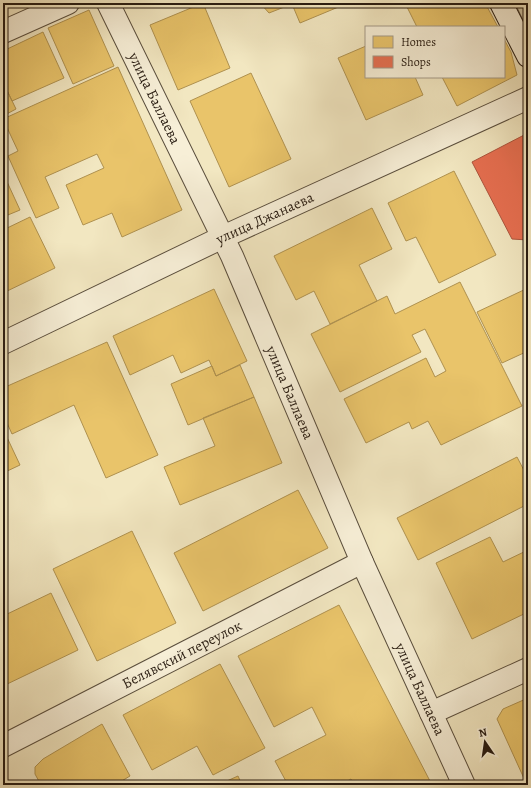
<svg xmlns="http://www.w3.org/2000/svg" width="531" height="788" viewBox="0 0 531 788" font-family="Alegreya,serif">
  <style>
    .green { fill: #cfc4a3; stroke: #7b705a }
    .homes { fill: #e9c46a; stroke: #af914f }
    .shops { fill: #e76f51; stroke: #ad563e }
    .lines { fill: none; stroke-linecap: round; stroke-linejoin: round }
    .street-casing { stroke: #5a4e3d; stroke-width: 24 }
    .secondary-casing { stroke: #271b11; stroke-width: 24 }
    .street { stroke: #f7efd7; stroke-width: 22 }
    .secondary { stroke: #f7efd7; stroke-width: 22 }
    .labels { text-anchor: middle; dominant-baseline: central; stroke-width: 4; stroke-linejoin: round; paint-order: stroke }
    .street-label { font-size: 15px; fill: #271b11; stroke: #f7efd7 }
  </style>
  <rect width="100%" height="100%" fill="#f2e7c1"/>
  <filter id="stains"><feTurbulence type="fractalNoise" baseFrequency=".005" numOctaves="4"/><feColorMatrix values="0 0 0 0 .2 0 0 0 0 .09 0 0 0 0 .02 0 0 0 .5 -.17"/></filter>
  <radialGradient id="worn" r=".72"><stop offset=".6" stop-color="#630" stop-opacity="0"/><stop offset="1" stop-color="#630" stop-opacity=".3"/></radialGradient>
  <path class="green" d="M515,3H528V31Z"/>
  <path class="homes" d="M203,3L230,68L178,90L150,25Z
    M260,3H348L300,23L292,4L269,13Z
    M405,3H485L498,27H417Z
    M89,10L114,66L73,84L48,28Z
    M43,32L64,78L12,101L3,82V51Z
    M504,39L511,52L517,75L457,106L442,77H504Z
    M366,46V77H415L423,95L366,120L338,58Z
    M118,67L182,210L122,237L112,213L83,225L66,185L104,168L97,154L45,177L59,208L36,218L8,156L18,151L3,119Z
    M251,73L291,159L229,187L190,101Z
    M3,82L16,109L3,116Z
    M454,171L496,255L439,283L416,237L406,241L388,203Z
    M3,173L20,210L3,217Z
    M372,208L392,249L359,265L377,301L330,324L314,291L296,300L274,256Z
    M30,217L55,268L3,293V230Z
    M460,282L522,406L441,445L428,421L412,429L409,422L366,443L344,399L426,358L435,377L446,371L425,329L412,335L421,352L340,392L311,334L387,296L395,314Z
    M528,288V351L502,363L477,312Z
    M214,289L247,361L216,376L209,360L181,373L173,355L130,375L113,336Z
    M107,342L158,455L106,478L74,405L12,434L3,414V388Z
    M240,365L254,397L188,425L171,384L212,366L216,376Z
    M254,397L282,463L180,505L164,467L215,446L203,418Z
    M4,431L20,465L3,473V432Z
    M517,457L528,478V504L418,560L397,518Z
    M298,490L328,548L203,611L174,553Z
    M132,531L176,623L97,661L53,569Z
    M490,537L503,562L528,550V612L472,639L436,563Z
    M51,593L78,650L3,686V616Z
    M339,605L431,783L427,785H354L351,779L340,785H288L275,761L326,735L312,707L274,727L238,656Z
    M220,664L265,748L213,775L197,746L152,770L123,715Z
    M528,698V785H527L497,719L503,709Z
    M102,724L130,776L115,785H41L35,774V767L43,759Z
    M238,776L242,785H218Z"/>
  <path class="shops" d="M528,133V240L512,239L472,162Z"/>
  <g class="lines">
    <defs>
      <g id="street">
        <path id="s1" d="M108,3L232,256L362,562L464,785"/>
        <path d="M3,32L68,3"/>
        <path id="s2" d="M3,343L223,237L528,98"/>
        <path d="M431,713L528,669"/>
        <path id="s3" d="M3,746L362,562"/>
      </g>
      <path id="secondary" d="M501,3L528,56"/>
    </defs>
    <use href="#street" class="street-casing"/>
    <use href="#secondary" class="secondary-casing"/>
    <use href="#street" class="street"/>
    <use href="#secondary" class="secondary"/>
  </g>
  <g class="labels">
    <g class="street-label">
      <text stroke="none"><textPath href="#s1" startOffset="106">улица Баллаева</textPath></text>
      <text stroke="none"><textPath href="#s2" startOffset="290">улица Джанаева</textPath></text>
      <text stroke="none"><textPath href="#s1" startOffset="430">улица Баллаева</textPath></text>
      <text stroke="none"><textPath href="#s3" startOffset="201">Белявский переулок</textPath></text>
      <text stroke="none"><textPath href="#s1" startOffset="754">улица Баллаева</textPath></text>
    </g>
  </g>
  <rect width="531" height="788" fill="none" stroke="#f2e7c1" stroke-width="16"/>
  <rect x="4" y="4" width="523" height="780" fill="none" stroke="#271b11" stroke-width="2"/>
  <rect x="8" y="8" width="515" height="772" fill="none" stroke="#271b11"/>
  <rect x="365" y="26" width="140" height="52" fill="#f7efd7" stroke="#a49a88"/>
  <rect x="373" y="36" width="20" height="12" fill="#e9c46a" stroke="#a49a88"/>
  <text x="401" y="46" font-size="12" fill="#271b11">Homes</text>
  <rect x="373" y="56" width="20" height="12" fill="#e76f51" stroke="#a49a88"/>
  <text x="401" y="66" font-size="12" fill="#271b11">Shops</text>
  <g transform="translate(485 742) rotate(347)" stroke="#f7efd7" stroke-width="3" paint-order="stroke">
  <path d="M0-3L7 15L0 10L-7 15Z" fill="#271b11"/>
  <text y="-6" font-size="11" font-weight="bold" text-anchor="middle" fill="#271b11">N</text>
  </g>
  <rect width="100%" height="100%" filter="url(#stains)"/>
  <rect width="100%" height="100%" fill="url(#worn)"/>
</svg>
